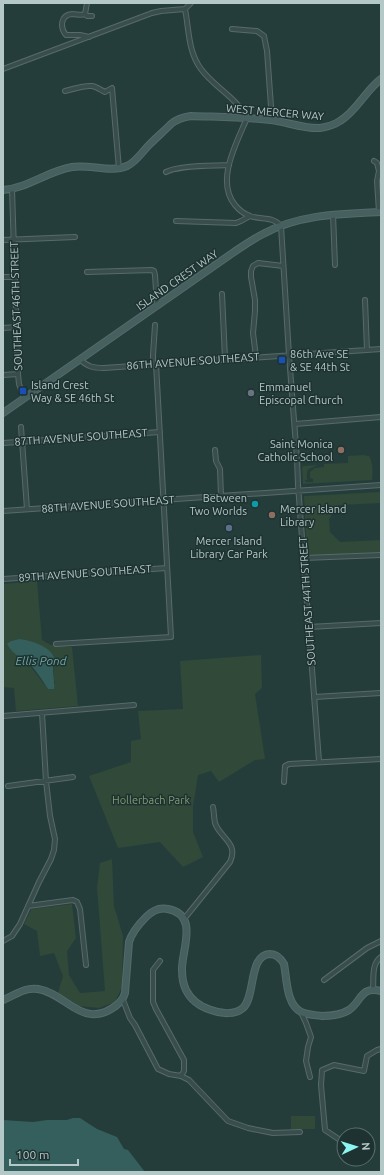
<svg xmlns="http://www.w3.org/2000/svg" width="384" height="1175" viewBox="0 0 384 1175" font-family="Ubuntu,sans-serif">
  <style>
    .green { fill: #314938; fill-rule: evenodd }
    .water { fill: #355f5c }
    .lines { fill: none; stroke-linecap: round; stroke-linejoin: round }
    .street-casing { stroke: #566b6a; stroke-width: 6 }
    .secondary-casing { stroke: #566b6a; stroke-width: 8 }
    .street { stroke: #384d4c; stroke-width: 4 }
    .secondary { stroke: #46605f; stroke-width: 6 }
    .transit-dot { fill: #1a4fb4; stroke: #1d3231; stroke-width: 1.5 }
    .worship-dot { fill: #6b7280; stroke: #1d3231; stroke-width: 1.5 }
    .education-dot { fill: #8d6e63; stroke: #1d3231; stroke-width: 1.5 }
    .culture-dot { fill: #0f9aa8; stroke: #1d3231; stroke-width: 1.5 }
    .service-dot { fill: #5c6f8a; stroke: #1d3231; stroke-width: 1.5 }
    .labels { text-anchor: middle; dominant-baseline: central; stroke-width: 3; stroke-linejoin: round; paint-order: stroke }
    .street-label { font-size: 11px; fill: #b4c8c7; stroke: #1d3231 }
    .poi-label { font-size: 11px; fill: #b4c8c7; stroke: #1d3231; text-anchor: start }
    .park-label { font-size: 11px; fill: #849d73; stroke: #1d3231 }
    .water-label { font-size: 12px; font-style: italic; fill: #6ea6a2; stroke: #1d3231 }
  </style>
  <rect width="100%" height="100%" fill="#243d3b"/>
  <path class="green" d="M363,455L369,456C373,462 373,473 372,480L303,484L302,468L303,466L318,465C309,470 306,466 307,480H305L306,482H313V479L310,478V472L315,468L324,467V464L348,463V456Z
    M381,492V503L339,505L329,519L330,532L340,542L381,540V552L307,556L304,496Z
    M37,581L42,640L51,645L72,647L78,706L16,711L14,688L3,687V584ZM19,639L25,640L54,658L53,677L55,683L48,689L11,641Z
    M261,655L262,688L255,694L265,759L255,760L219,782L211,771L198,775L193,806V832L203,857L183,867L160,842L118,848L89,776L131,762V741L141,739L138,711L183,709L180,661Z
    M112,859L114,906L123,936L122,987L115,1002L99,1008L79,1006L58,993L63,976L54,953L40,956L37,931L24,924L31,909L72,904L76,938L67,951L69,975L80,993L105,991L97,888L100,863Z
    M291,1116H315V1129H291Z"/>
  <path class="water" d="M19,639C29,640 51,646 54,658C54,662 53,667 53,671C53,677 55,683 54,689H48C42,680 35,668 26,661C18,656 12,653 7,644L11,641Z
    M73,1118H80L97,1129L117,1137L124,1149L128,1150L145,1172H3V1120L33,1122L47,1120H67Z"/>
  <g class="lines">
    <defs>
      <path id="street" d="M87,3L85,14C81,16 77,14 72,14C60,15 60,28 66,35H80L89,37
        M185,9C189,29 188,52 201,69C214,87 236,97 247,118C237,142 215,181 235,205C239,210 244,214 250,216C261,220 273,216 281,226L289,355L297,459L298,485L319,761
        M85,14L87,16H92
        M232,29L257,31L264,36L267,51L272,120
        M3,69L152,13L161,11L185,9L191,3
        M65,91C74,89 84,85 92,86C97,87 101,90 105,92L112,88L119,169
        M374,161L377,163L379,171L377,181L379,212
        M166,172C179,165 212,166 229,165
        M12,189L18,374L19,384L24,398
        M333,214L335,265
        M176,221L236,223L241,221L250,216
        M3,240L75,237
        M87,272L152,270L154,271L155,275L157,306
        M3,277H14
        M222,294L225,359
        M365,300L367,350
        M3,328L16,327
        M256,357L253,333L255,311V300L251,277V271L253,266L258,263L283,266
        M80,359C87,367 94,368 104,368L381,349
        M153,364V355L155,325
        M3,375L18,374
        M295,424L381,417
        M21,427L27,509
        M3,443L160,432
        M215,450L216,461L220,469L221,496
        M3,511L381,485
        M304,558L381,555
        M3,579L167,568
        M309,627L381,623
        M56,644L171,637L156,364
        M314,697L381,693
        M3,716L134,705
        M284,782L285,766L289,764L381,759
        M8,786L73,777
        M28,906L73,900L77,902L80,909L86,965
        M184,919L230,862C239,843 220,838 215,823C214,818 214,812 213,807
        M3,941L12,936L20,924L39,882L51,859L54,850L55,839L50,816L46,781L42,713
        M160,961L153,970V1002L156,1009L184,1060V1071L181,1076
        M324,980L367,948L381,941
        M373,990C374,979 371,964 381,957
        M123,1000L130,1018L135,1025L158,1069L169,1074L181,1076L189,1080L228,1121L248,1128L273,1133L300,1132
        M301,1012L306,1023L311,1037L308,1047L306,1061L310,1077
        M343,1142L325,1130L321,1085L322,1070L334,1065L364,1071L367,1056L377,1050L381,1049"/>
      <path id="secondary" d="M3,190C28,188 48,171 72,167C89,164 111,173 127,166C136,162 142,152 149,145C156,138 164,131 171,124C177,119 183,117 191,116C218,117 245,117 271,120C287,122 304,129 320,128C327,127 334,125 340,121C357,111 365,91 381,79
        M3,413L234,252C243,246 253,239 263,234C299,214 341,214 381,212
        M3,1000C15,995 25,987 38,989C65,993 81,1027 111,1009C118,1005 123,1001 125,993L129,942C132,932 139,924 146,917C152,911 160,907 168,909C199,915 182,949 182,969C182,976 183,984 186,990C191,1000 201,1007 211,1010C221,1014 235,1015 243,1008C256,996 248,955 270,954C277,954 281,959 284,964C287,979 286,1004 301,1012C308,1015 315,1015 322,1016C332,1016 341,1015 349,1010C362,1001 360,986 381,991"/>
    </defs>
    <use href="#street" class="street-casing"/>
    <use href="#secondary" class="secondary-casing"/>
    <use href="#street" class="street"/>
    <use href="#secondary" class="secondary"/>
  </g>
  <g class="transit-dot">
    <rect x="278" y="356" width="8" height="8" rx="2"/>
    <rect x="19" y="387" width="8" height="8" rx="2"/>
  </g>
  <circle class="worship-dot" cx="251" cy="393" r="4"/>
  <g class="education-dot">
    <circle cx="341" cy="450" r="4"/>
    <circle cx="272" cy="515" r="4"/>
  </g>
  <circle class="culture-dot" cx="255" cy="504" r="4"/>
  <circle class="service-dot" cx="229" cy="528" r="4"/>
  <g class="labels">
    <g class="street-label">
      <text transform="translate(275 112) rotate(5)">WEST MERCER WAY</text>
      <text transform="translate(177 280) rotate(-35)">ISLAND CREST WAY</text>
      <text transform="translate(16 306) rotate(-92)">SOUTHEAST 46TH STREET</text>
      <text transform="translate(193 361) rotate(-4)">86TH AVENUE SOUTHEAST</text>
      <text transform="translate(81 437) rotate(-4)">87TH AVENUE SOUTHEAST</text>
      <text transform="translate(108 504) rotate(-4)">88TH AVENUE SOUTHEAST</text>
      <text transform="translate(85 573) rotate(-4)">89TH AVENUE SOUTHEAST</text>
      <text transform="translate(307 601) rotate(-94)">SOUTHEAST 44TH STREET</text>
    </g>
    <g class="poi-label">
      <text x="290" y="354">86th Ave SE<tspan x="290" dy="13">&amp; SE 44th St</tspan></text>
      <text x="31" y="385">Island Crest<tspan x="31" dy="13">Way &amp; SE 46th St</tspan></text>
      <text x="259" y="387">Emmanuel<tspan x="259" dy="13">Episcopal Church</tspan></text>
      <text x="333" y="444" text-anchor="end">Saint Monica<tspan x="333" dy="13">Catholic School</tspan></text>
      <text x="247" y="498" text-anchor="end">Between<tspan x="247" dy="13">Two Worlds</tspan></text>
      <text x="280" y="509">Mercer Island<tspan x="280" dy="13">Library</tspan></text>
      <text x="229" y="541" text-anchor="middle">Mercer Island<tspan x="229" dy="13">Library Car Park</tspan></text>
    </g>
    <g class="park-label">
      <text x="151" y="800">Hollerbach Park</text>
    </g>
    <g class="water-label">
      <text x="41" y="660">Ellis Pond</text>
    </g>
  </g>
  <rect width="384" height="1175" fill="none" stroke="#b4c8c7" stroke-width="8"/>
  <g transform="translate(356 1147) rotate(86)"><circle r="19" fill="#1d3231" stroke="#596e6d"/>
  <path d="M0-3L7 15L0 10L-7 15Z" fill="#8cf5f1"/>
  <text y="-6" font-size="11" font-weight="bold" text-anchor="middle" fill="#b4c8c7">N</text>
  </g>
  <path d="M10 1159v6h68v-6" fill="none" stroke="#b4c8c7" stroke-width="2"/>
  <text x="16" y="1159" font-size="12" fill="#b4c8c7" stroke="#1d3231" stroke-width="3" paint-order="stroke">100 m</text>
</svg>
